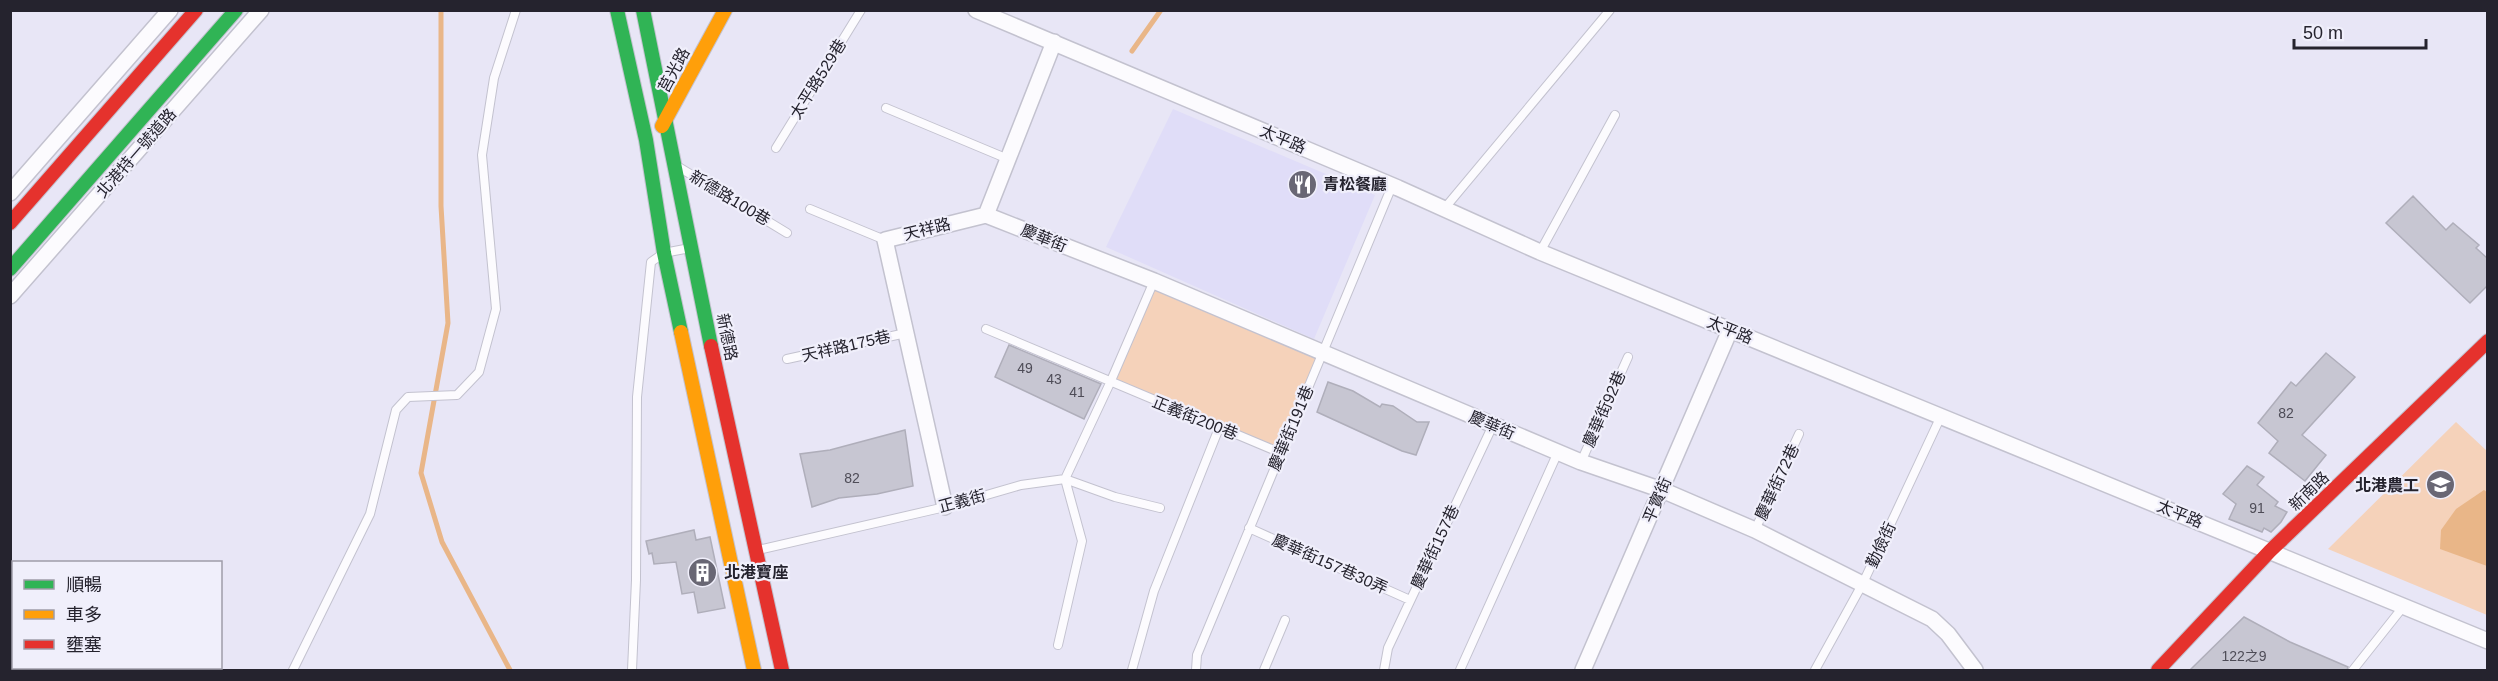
<svg xmlns="http://www.w3.org/2000/svg" width="2498" height="681" viewBox="0 0 2498 681" font-family="Helvetica,'Noto Sans TC',sans-serif">
  <style>
    .built { fill: #e0ddf8 }
    .green { fill: #f5d2ba }
    .water { fill: #e9b688 }
    .lines { fill: none; stroke-linecap: round; stroke-linejoin: round }
    .stream { stroke: #e9b688; stroke-width: 5 }
    .building { fill: #c7c6d2; stroke: #afaeba; stroke-width: 1.5 }
    .lane-casing { stroke: #c3c2cf; stroke-width: 10 }
    .street-casing { stroke: #c3c2cf; stroke-width: 18 }
    .fast-casing { stroke: #c3c2cf; stroke-width: 16 }
    .slow-casing { stroke: #c3c2cf; stroke-width: 16 }
    .jam-casing { stroke: #c3c2cf; stroke-width: 16 }
    .lane { stroke: #fcfbfe; stroke-width: 8 }
    .street { stroke: #fcfbfe; stroke-width: 15 }
    .fast { stroke: #30b455; stroke-width: 14 }
    .slow { stroke: #ff9f0a; stroke-width: 14 }
    .jam { stroke: #e5322d; stroke-width: 14 }
    .labels { text-anchor: middle; dominant-baseline: central; stroke-width: 4.5; stroke-linejoin: round; paint-order: stroke }
    .number-label { font-size: 14px; fill: #4e4c57 }
    .street-label { font-size: 16px; fill: #25232e; stroke: #f0effb }
    .poi-label { font-size: 16px; font-weight: bold; fill: #25232e; stroke: #f0effb; text-anchor: start }
  </style>
  <rect width="100%" height="100%" fill="#e8e6f6"/>
  <path class="built" d="M1173,109L1375,195L1314,339L1106,247Z"/>
  <path class="green" d="M1154,281L1323,353L1281,453L1110,383Z
    M2456,422L2487,451V615L2328,549Z"/>
  <path class="water" d="M2484,490L2488,493L2487,566L2440,549L2441,530L2456,509Z"/>
  <g class="lines">
    <path class="stream" d="M441,10V206L448,323L421,473L442,542L510,670
      M1132,51L1161,10"/>
  </g>
  <path class="building" d="M2413,196L2446,230L2453,223L2479,245L2476,248L2487,258V286L2470,303L2386,223Z
    M1009,345L1101,384L1084,419L995,377Z
    M2326,353L2355,377L2302,435L2326,455L2305,481L2269,453L2278,441L2258,423L2291,382L2296,386Z
    M1328,382L1353,391L1380,407L1382,404L1393,406L1417,422H1429L1416,455L1402,451L1317,412Z
    M905,430L913,486L877,494L839,498L812,507L800,454L830,450Z
    M2247,466L2264,477L2257,485L2278,502L2275,506L2287,512L2281,522L2271,532L2264,528L2262,532L2229,519L2236,504L2223,494Z
    M694,530L696,540L710,537L725,608L698,613L694,592L682,594L676,562L654,564L652,553L649,554L646,541Z
    M2244,617L2290,642L2348,667L2347,670H2190Z"/>
  <g class="lines">
    <defs>
      <path id="lane" d="M886,108L1008,159
        M776,148L861,10
        M677,166L787,233
        M810,209L885,240
        M1444,209L1610,10
        M1540,252L1615,115
        M986,329L1281,453
        M787,359L906,333
        M1581,462L1628,357
        M1065,479L1110,383L1154,281
        M1249,528L1410,600
        M1755,530L1799,434
        M758,550L945,507L1021,485L1065,479L1115,497L1160,508
        M1058,645L1082,541L1065,479
        M293,670L370,514L396,410L408,397L457,395L479,372L496,309L482,155L494,78L516,10
        M632,670L636,580L637,397L651,262L664,253L690,248
        M1132,670L1154,591L1219,428
        M1196,670L1197,655L1392,186
        M1264,670L1285,620
        M1384,670L1388,648L1493,425
        M1460,670L1558,452
        M1815,670L1863,583L1941,416
        M2353,670L2403,607"/>
      <path id="street" d="M976,10L1398,188L1540,252L2488,641
        M10,193L170,10
        M986,215L1154,281L1581,462L1662,490L1755,530L1932,619L1948,634L1975,670
        M986,215L1054,42
        M10,296L261,10
        M945,507L885,240L986,215
        M1583,670L1730,330"/>
      <path id="fast" d="M617,10L646,140L664,253L681,332
        M643,10L711,346
        M10,269L236,10"/>
      <path id="slow" d="M662,126L725,10
        M681,332L754,670"/>
      <path id="jam" d="M10,223L196,10
        M711,346L782,670
        M2158,670L2270,551L2488,341"/>
    </defs>
    <use href="#lane" class="lane-casing"/>
    <use href="#street" class="street-casing"/>
    <use href="#fast" class="fast-casing"/>
    <use href="#slow" class="slow-casing"/>
    <use href="#jam" class="jam-casing"/>
    <use href="#lane" class="lane"/>
    <use href="#street" class="street"/>
    <use href="#fast" class="fast"/>
    <use href="#slow" class="slow"/>
    <use href="#jam" class="jam"/>
  </g>
  <defs>
    <symbol id="restaurant-disc" viewBox="-11 -11 22 22"><circle r="9.5" fill="#696774" stroke="#f0effb"/><path d="M-5-6h1v4h1v-4h1v4h1v-4h1v5L-1.5 .5V6h-2V.5L-5-1ZM5-6V6H3V1.5H1.5Q1.5-4 5-6Z" fill="#fff"/></symbol>
    <symbol id="school-disc" viewBox="-11 -11 22 22"><circle r="9.5" fill="#696774" stroke="#f0effb"/><path d="M0-5L7-2L0 1L-7-2ZM-4 1L0 2.5L4 1V4Q0 6-4 4Z" fill="#fff"/></symbol>
    <symbol id="building-disc" viewBox="-11 -11 22 22"><circle r="9.5" fill="#696774" stroke="#f0effb"/><path d="M-4-6H4V6H1V3H-1V6H-4ZM-2.5-4.3h1.7v1.8h-1.7ZM.8-4.3h1.7v1.8H.8ZM-2.5-1h1.7V.8h-1.7ZM.8-1h1.7V.8H.8Z" fill="#fff"/></symbol>
  </defs>
  <g fill-rule="evenodd">
    <use href="#restaurant-disc" x="1286" y="168" width="33" height="33"/>
    <use href="#school-disc" x="2424" y="468" width="33" height="33"/>
    <use href="#building-disc" x="686" y="556" width="33" height="33"/>
  </g>
  <g class="labels">
    <g class="number-label">
      <text x="1025" y="368">49</text>
      <text x="1054" y="379">43</text>
      <text x="1077" y="392">41</text>
      <text x="2286" y="413">82</text>
      <text x="852" y="478">82</text>
      <text x="2257" y="508">91</text>
      <text x="2244" y="656">122之9</text>
    </g>
    <g class="street-label">
      <text transform="translate(674 70) rotate(-62)">莒光路</text>
      <text transform="translate(818 79) rotate(-58)">太平路529巷</text>
      <text transform="translate(1283 139) rotate(23)">太平路</text>
      <text transform="translate(136 153) rotate(-49)">北港特一號道路</text>
      <text transform="translate(730 198) rotate(31)">新德路100巷</text>
      <text transform="translate(927 229) rotate(-14)">天祥路</text>
      <text transform="translate(1044 238) rotate(22)">慶華街</text>
      <text transform="translate(1730 330) rotate(22)">太平路</text>
      <text transform="translate(727 337) rotate(78)">新德路</text>
      <text transform="translate(846 346) rotate(-13)">天祥路175巷</text>
      <text transform="translate(1604 409) rotate(-66)">慶華街92巷</text>
      <text transform="translate(1195 418) rotate(22)">正義街200巷</text>
      <text transform="translate(1492 425) rotate(23)">慶華街</text>
      <text transform="translate(1291 428) rotate(-67)">慶華街191巷</text>
      <text transform="translate(1777 482) rotate(-65)">慶華街72巷</text>
      <text transform="translate(2309 491) rotate(-44)">新南路</text>
      <text transform="translate(1657 500) rotate(-67)">平實街</text>
      <text transform="translate(962 501) rotate(-15)">正義街</text>
      <text transform="translate(2180 514) rotate(22)">太平路</text>
      <text transform="translate(1881 545) rotate(-65)">勤儉街</text>
      <text transform="translate(1435 547) rotate(-65)">慶華街157巷</text>
      <text transform="translate(1330 564) rotate(24)">慶華街157巷30弄</text>
    </g>
    <g class="poi-label">
      <text x="1323" y="184">青松餐廳</text>
      <text x="2419" y="485" text-anchor="end">北港農工</text>
      <text x="724" y="572">北港寶座</text>
    </g>
  </g>
  <rect width="2498" height="681" fill="none" stroke="#25232e" stroke-width="24"/>
  <rect x="12" y="561" width="210" height="108" fill="#f0effb" stroke="#9f9da9" stroke-width="1.5"/>
  <rect x="24" y="580" width="30" height="9" fill="#30b455" stroke="#9f9da9" stroke-width="1.5"/>
  <text x="66" y="591" font-size="18" fill="#25232e">順暢</text>
  <rect x="24" y="610" width="30" height="9" fill="#ff9f0a" stroke="#9f9da9" stroke-width="1.5"/>
  <text x="66" y="621" font-size="18" fill="#25232e">車多</text>
  <rect x="24" y="640" width="30" height="9" fill="#e5322d" stroke="#9f9da9" stroke-width="1.5"/>
  <text x="66" y="651" font-size="18" fill="#25232e">壅塞</text>
  <path d="M2294 39v9h132v-9" fill="none" stroke="#25232e" stroke-width="3"/>
  <text x="2303" y="39" font-size="18" fill="#25232e" stroke="#f0effb" stroke-width="4.5" paint-order="stroke">50 m</text>
</svg>
